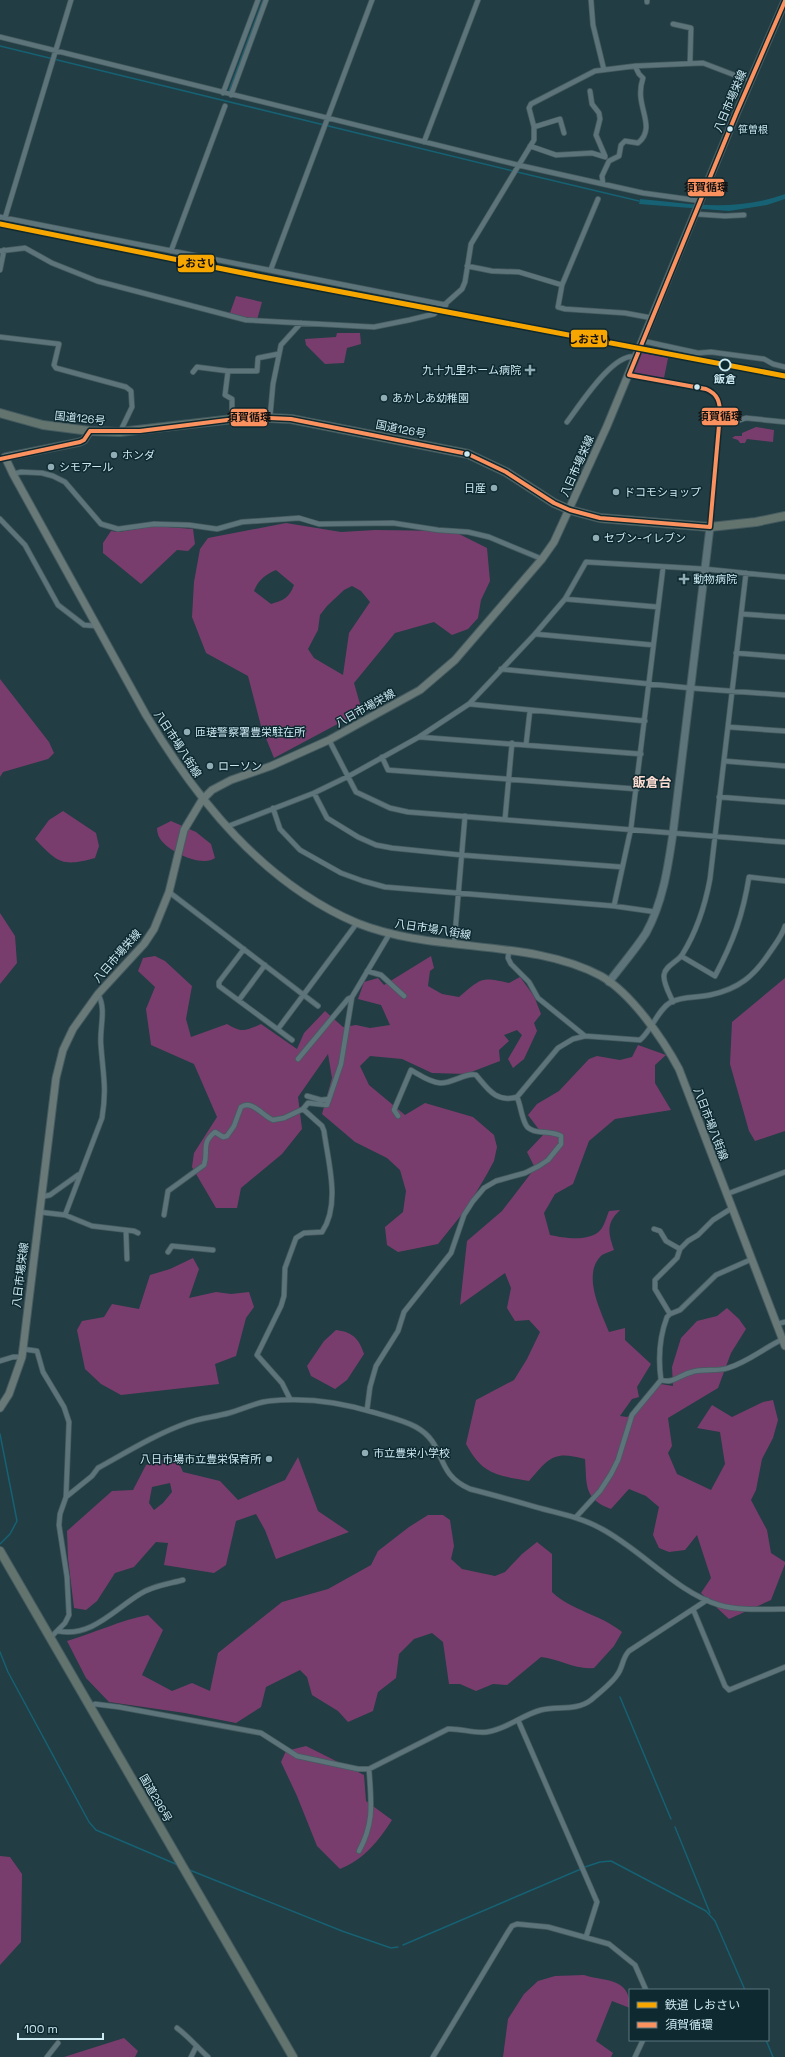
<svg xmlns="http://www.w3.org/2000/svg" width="785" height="2057" font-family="'Space Grotesk','Noto Sans JP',sans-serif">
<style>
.green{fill:#793d6d;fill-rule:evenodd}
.water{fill:#166173}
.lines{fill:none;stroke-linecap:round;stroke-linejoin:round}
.stream{stroke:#166173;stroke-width:1.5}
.street-casing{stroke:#455b60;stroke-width:6}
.secondary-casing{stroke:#455b60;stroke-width:9}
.primary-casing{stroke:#455b60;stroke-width:9}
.highway-casing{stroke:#455b60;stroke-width:10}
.street{stroke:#5d747a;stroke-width:4.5}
.secondary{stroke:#5d747a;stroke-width:7}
.primary{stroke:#687977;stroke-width:7}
.highway{stroke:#63746e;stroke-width:8}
.bus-1-casing{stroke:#0f2930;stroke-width:7}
.bus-1{stroke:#fa915f;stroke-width:4}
.rail-1-casing{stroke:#0f2930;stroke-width:8}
.rail-1{stroke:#f7a600;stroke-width:5}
.bus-dot{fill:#cce9f2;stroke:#0f2930;stroke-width:1.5}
.stop-dot{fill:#0f2930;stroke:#cce9f2;stroke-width:2}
.poi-dot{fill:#90adb5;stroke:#0f2930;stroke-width:1.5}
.labels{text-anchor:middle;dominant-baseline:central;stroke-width:3;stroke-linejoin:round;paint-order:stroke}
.bus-label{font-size:10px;fill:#cce9f2;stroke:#0f2930;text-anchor:start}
.street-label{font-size:11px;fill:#cce9f2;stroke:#0f2930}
.poi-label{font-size:11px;fill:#cce9f2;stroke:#0f2930;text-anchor:start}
.stop-label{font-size:11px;font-weight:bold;fill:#cce9f2;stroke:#0f2930}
.quarter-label{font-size:13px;font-weight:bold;fill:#fcdbd0;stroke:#0f2930}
.line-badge{stroke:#0f2930;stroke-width:1.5}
.pale-badge-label{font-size:11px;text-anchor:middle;font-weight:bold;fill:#111}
</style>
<rect width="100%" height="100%" fill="#223d43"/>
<path class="green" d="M236 296 262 302 257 320 230 313Z
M337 333H360L361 344 347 348 344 363 325 364 306 345 305 339 336 337Z
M642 353 668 358 664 378 636 374 634 372Z
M756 427 774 430 773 442 747 439 745 443H740L738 440 732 438 735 436H742V433Z
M286 523 341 532 375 530 453 531 487 548 490 581 481 600 478 618 468 629 452 635 434 622 395 633 354 683 362 711 274 758 261 726 248 676 206 653 192 617 194 582 200 549 208 538ZM276 570 294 585C289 598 284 600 271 604L254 591C259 579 265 575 276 570ZM352 586 361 591 370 602 349 633 343 675 314 658 308 649 318 630 320 615 327 606 344 590Z
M154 526 193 529 195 544 188 551 177 550 141 584 103 553V543L111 531 119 532Z
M0 679 49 742 54 753 48 759 3 772 0 777Z
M63 811 96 833 99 846 95 858C62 867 58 863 35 839L49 820Z
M171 821 196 832 211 844 215 858C202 868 166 851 159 837 158 835 157 831 157 828Z
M0 913 15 936 17 963 0 984Z
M155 956 165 961 192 986 186 1019 191 1037 227 1024C242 1033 245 1031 261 1024L297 1049 304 1033 325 1011 343 1027 356 1025 370 1028 390 1025 381 1005 358 999 364 982 378 978 384 985 431 956 434 968 430 971 428 986 442 994 459 997C481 979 480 976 509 983L520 977 534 996 541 1014 534 1023 537 1031 524 1059 513 1068 508 1059 522 1035 517 1030 504 1035 509 1041 499 1050 500 1061 466 1074 432 1073 402 1059 370 1056 360 1066 369 1085 405 1115 425 1103 473 1117 494 1135 497 1147 494 1161 487 1174 467 1208 438 1244 398 1252 387 1245 385 1227 403 1212 406 1191 400 1170 387 1158 355 1142 322 1114 332 1078 328 1054 298 1097 302 1129 282 1154 241 1188 237 1208H216L192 1167 194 1153 217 1117 194 1064 151 1045 146 1009 155 987 138 971 143 958Z
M785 978V1131L755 1141 749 1131 730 1064 732 1022Z
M638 1045 666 1055 655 1065V1083L671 1110 615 1119 589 1141 573 1184 555 1194 544 1213 550 1235C564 1238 592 1243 602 1228 605 1223 607 1216 609 1211L620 1210C606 1223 608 1233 614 1250 610 1252 605 1253 602 1255 581 1274 601 1311 609 1332L625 1328V1340L651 1364 637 1387 639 1397 632 1399 620 1416 627 1417 640 1408 661 1384 673 1386 672 1367 681 1338 697 1321 717 1316 727 1308 739 1319 746 1329 731 1353 718 1388 668 1418 672 1446 668 1453 677 1474 711 1490 725 1464 720 1432 697 1428 712 1405 732 1417 763 1402 773 1400 778 1420 773 1438 762 1459 756 1490 751 1500 767 1530 771 1553 785 1562V1564L771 1600 729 1619 701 1593 711 1578 697 1535 685 1550 669 1552 659 1548 653 1535 659 1507 646 1496 629 1489 611 1509C583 1499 587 1484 585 1459 553 1450 549 1458 529 1481 496 1475 483 1475 466 1444L476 1400 514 1380 527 1359 540 1332 529 1320 515 1321 507 1308 511 1288 505 1273 460 1305 467 1241 502 1211 535 1168 527 1152 543 1135 528 1115 537 1104 559 1091 589 1059 597 1056 620 1060 632 1057Z
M193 1258 199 1269 189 1298 216 1292 231 1294 249 1292 254 1307 246 1318 236 1356 215 1364 219 1384 121 1395 101 1384 85 1369 77 1330 82 1321 104 1317 112 1304 139 1309 150 1275 170 1269Z
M336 1330C352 1332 359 1338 364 1354L347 1380 335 1389 311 1376 307 1366 324 1341Z
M176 1456 183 1472 220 1481 238 1500 285 1480 298 1457 318 1511 349 1532 276 1559 265 1530 256 1514 236 1521 226 1565 214 1573 164 1565 168 1543 156 1542 134 1567 115 1573 97 1601 86 1610 74 1608 68 1558 67 1531 112 1491 133 1490 146 1465ZM170 1483 172 1492 163 1503 154 1510 149 1503 152 1487Z
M428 1515H443L450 1520 454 1546 451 1559 462 1569 495 1576 505 1572 522 1554 537 1542 552 1554V1592C572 1611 600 1614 622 1632L614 1646 594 1668C576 1670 559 1659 541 1657L507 1685 493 1684 476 1691 460 1684H449L443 1642 432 1633 414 1639 399 1654 396 1678 378 1692 373 1711 348 1722 338 1711 312 1695 307 1677 300 1670 266 1687 261 1707 236 1723 185 1713 109 1702 86 1678 67 1641C94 1633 121 1620 148 1615L163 1630 142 1675 172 1691 192 1683 210 1691 218 1653 282 1602 328 1589 371 1565 378 1551 409 1527Z
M306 1746 364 1775 366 1801 392 1820C378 1842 364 1859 340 1869L317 1846 297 1796 281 1762 286 1751Z
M0 1856 10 1857 22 1874 21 1942 0 1965Z
M584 1975C606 1982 630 1977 630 2008L612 2001 596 2041 613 2053 611 2057H503L508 2019 524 1994 538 1981 555 1976Z
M124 2038 138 2051 135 2057H64Z"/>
<path class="water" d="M785 194V199L767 205 729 211 639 204 640 199C692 204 735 212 785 194Z"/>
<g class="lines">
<path class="stream" d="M0 46 513 171
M229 91 263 0
M517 172 639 201
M0 1434 17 1521 10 1534 0 1544
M0 1652 8 1672 89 1822 96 1830 178 1865
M620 1697 671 1819
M675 1827 710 1913
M585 1867 600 1862 611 1861 706 1911 715 1921 745 1990
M187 1869 342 1931 391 1948 398 1947
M403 1945 581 1869
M766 2040 773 2057"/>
<defs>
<path id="street" d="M591 0 593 25 604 70
M647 2V0
M673 24 691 28 690 63
M0 37 518 165 643 193 701 201
M590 91 592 104 599 113 600 119 596 135 605 156
M223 93 258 0
M231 95 266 0
M534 127 560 119 564 133
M424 142 478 0
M530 146 556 155 592 153 605 157
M603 184 602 176 609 161 619 156 621 145 625 141 638 143C653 131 643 115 641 99 640 92 641 84 643 78L639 74 635 66
M598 199 562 285 558 307 565 309 625 313 652 318
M695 214 725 216 744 215
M0 217 446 305
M5 218 71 0
M0 251 25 248 52 263 97 281 246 320 374 327 409 320 434 314 462 289 465 282 471 244 534 140V127L529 108 531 104 595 71 635 66 703 63 750 81
M171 251 225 106
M467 266 492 271 519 272 562 285
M271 269 372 0
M0 270 4 250
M0 337 59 344 54 365 56 368 126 387 131 391 132 407 120 432
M643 341 698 353 711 352 764 359 773 364 785 367
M228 371 225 395 232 399V419
M193 372 197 367 228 371H257L258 358 278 354
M629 375 706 389C719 393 720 402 720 414L710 527
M720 414 734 422 746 418 785 422
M270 417 273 384 281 345 301 323
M567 422C580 405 614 351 636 357
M13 474 21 472 42 473 53 476 65 482 101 524 118 529 154 524 189 525 217 529 242 522 299 518 319 524 393 523 438 530 468 532 489 537 542 559
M0 519 25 545 58 605 84 625 97 626
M565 599 658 607
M742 614 785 617
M535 634 653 645
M736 653 785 657
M501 669 690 688 785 695
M469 704 645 721
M728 727 785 731
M419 737 641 754
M329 740 356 792 390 808 408 812 785 842
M526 745 530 710
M382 757 388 770 637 789
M724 761 785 766
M314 793 327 818 358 837 376 845 392 848 461 855 622 867
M719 797 785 802
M273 808 280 829 300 850 341 873 363 881 385 887 614 906 656 912
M505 819 512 743
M226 827 314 793 349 776 419 737 469 704 535 634 565 599 586 562 705 569 785 577
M169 892 318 1006
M614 906 631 828 663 568
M454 945 465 816
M244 949 219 982V986L292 1040
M509 951 508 958 511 964 529 982 538 998 585 1036
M681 956 715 976C733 942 743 915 749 877L785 881
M367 971 381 975 404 996
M239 1000 265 965
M673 1002C670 995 663 983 664 975 665 966 677 962 682 955 697 931 705 906 710 879L746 573
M278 1029 357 923
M298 1059 348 999 352 997
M307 1096 321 1100 329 1099
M398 1116 394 1110 411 1070C420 1075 429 1082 440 1083 451 1084 467 1072 476 1075 488 1089 496 1103 517 1097L558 1048 573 1039 585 1036 640 1040C652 1030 658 1009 671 1002 683 996 697 998 710 995 739 989 754 976 770 952 776 943 782 936 785 926
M727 1194 785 1172
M41 1197 50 1195 78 1175
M39 1212 65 1215 92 1226 134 1231 138 1233
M65 1215 102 1118C107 1089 103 1074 101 1046 99 1028 107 1010 98 994
M164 1215 168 1191 204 1165C209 1151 200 1144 215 1132L223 1137 227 1136 234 1126 241 1107C251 1099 263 1116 273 1120L284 1118 303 1109
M654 1229 660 1231 666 1241 680 1249
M126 1231 127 1259
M168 1252 172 1246 213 1250
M670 1314 655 1289V1280L677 1258 680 1249 688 1241 698 1235 713 1220 732 1208
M777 1324 785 1322
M23 1349 37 1351 43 1372 64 1407 69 1422 66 1497 60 1514 59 1525 67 1577 69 1615 65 1623 50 1638
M0 1361 13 1357H22
M661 1380C674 1384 679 1375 692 1372 703 1368 717 1372 728 1368 748 1362 764 1348 783 1339
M290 1399 282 1383 257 1355 281 1306 284 1296 285 1268 296 1238 304 1233 322 1232C341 1204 328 1162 324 1131L322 1126 303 1109 308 1103 327 1105 341 1064 352 997 390 933
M367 1410 370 1387 376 1366 398 1331 404 1312 451 1253 464 1215 473 1201 484 1188 496 1181 525 1173 539 1166 548 1160 561 1144V1136C551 1130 531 1135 526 1125 521 1116 521 1106 517 1097
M66 1497 92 1476 98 1468C127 1452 156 1434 187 1423 200 1418 215 1417 229 1413 241 1410 257 1402 269 1401 306 1397 341 1402 376 1413 389 1417 405 1421 416 1427 448 1445 433 1473 470 1489 494 1495 518 1502 543 1509 562 1514 582 1518 600 1528 641 1549 676 1592 719 1605 739 1611 764 1609 785 1609
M576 1517 600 1491 611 1474 618 1460 632 1415 661 1380C658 1358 659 1338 667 1317L670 1314 680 1310 716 1275 752 1259
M693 1609 725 1686 729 1690 785 1667
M58 1631C91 1638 115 1609 140 1594 152 1586 168 1584 183 1580
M90 1707 95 1704 119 1707 261 1733 297 1756 358 1769H369L448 1729C461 1728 474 1734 487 1732 507 1729 522 1715 541 1710 557 1706 577 1711 591 1700 598 1694 612 1683 617 1675 623 1668 622 1658 629 1651L707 1600
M518 1720 597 1902 586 1937
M359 1851C375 1822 371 1801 369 1769
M177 2028C189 2037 197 2047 208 2057
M47 2057 58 2043
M191 2057 196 2047
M433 2057 508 1932 512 1926 517 1924 548 1927 609 1944 635 1965 646 1990
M635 2057 643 2040"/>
<path id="secondary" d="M609 982C621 966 635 950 646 933 663 902 668 867 673 833L710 527"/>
<path id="primary" d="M90 431 84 440 80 442 5 457 13 474 146 715C197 800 263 883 357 923 434 954 530 938 601 976 631 993 663 1039 679 1069L785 1346
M0 1408 9 1394 22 1357 56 1078 63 1050 73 1029 98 994 144 944 154 929 169 892 184 830 202 800 212 790 231 780 271 766 329 740 420 690 455 660 542 559 554 542 607 426 736 114 785 1"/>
<path id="highway" d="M0 413 43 425 90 431 120 432 251 417 291 419 468 454 506 472 554 503 570 510 600 518 710 527 756 522 785 516
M0 1551 293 2057"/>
</defs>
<use href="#street" class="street-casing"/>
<use href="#secondary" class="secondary-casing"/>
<use href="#primary" class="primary-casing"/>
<use href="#highway" class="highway-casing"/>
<use href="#street" class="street"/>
<use href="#secondary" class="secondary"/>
<use href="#primary" class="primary"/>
<use href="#highway" class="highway"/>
<defs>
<path id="bus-1" d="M629 375 736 114 785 1
M629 375 706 389C718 394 720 402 720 414L710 527
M90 431H140L251 417 291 419 468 454 506 472 554 503 570 510 600 518 710 527
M0 459 80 442 84 440 90 431"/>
</defs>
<use href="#bus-1" class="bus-1-casing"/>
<use href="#bus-1" class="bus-1"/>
<defs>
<path id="rail-1" d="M0 224 268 278 785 376"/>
</defs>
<use href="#rail-1" class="rail-1-casing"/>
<use href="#rail-1" class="rail-1"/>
</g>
<g class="bus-dot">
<circle cx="730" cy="129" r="3.5"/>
<circle cx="697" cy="387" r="3.5"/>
<circle cx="467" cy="454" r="3.5"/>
</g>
<circle class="stop-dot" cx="725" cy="365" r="5.5"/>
<g class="poi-dot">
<path d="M528 364h4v4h4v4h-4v4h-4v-4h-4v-4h4z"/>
<circle cx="384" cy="398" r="4"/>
<circle cx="114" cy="455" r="4"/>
<circle cx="51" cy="467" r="4"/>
<circle cx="494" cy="488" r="4"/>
<circle cx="616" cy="492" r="4"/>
<circle cx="596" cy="538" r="4"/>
<path d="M682 573h4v4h4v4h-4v4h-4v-4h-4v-4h4z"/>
<circle cx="187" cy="732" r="4"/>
<circle cx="210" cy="766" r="4"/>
<circle cx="365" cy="1453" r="4"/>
<circle cx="269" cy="1459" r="4"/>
</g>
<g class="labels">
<g class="bus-label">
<text x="738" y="129">笹曽根</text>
</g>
<g class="street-label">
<text transform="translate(730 101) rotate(-67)">八日市場栄線</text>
<text transform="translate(80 418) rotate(6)">国道126号</text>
<text transform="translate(401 429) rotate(11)">国道126号</text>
<text transform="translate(577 466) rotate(-66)">八日市場栄線</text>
<text transform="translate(365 708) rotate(-29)">八日市場栄線</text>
<text transform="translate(178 744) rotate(57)">八日市場八街線</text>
<text transform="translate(433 929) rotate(9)">八日市場八街線</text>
<text transform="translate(117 956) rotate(-49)">八日市場栄線</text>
<text transform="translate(711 1124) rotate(69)">八日市場八街線</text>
<text transform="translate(20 1275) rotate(-83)">八日市場栄線</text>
<text transform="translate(156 1798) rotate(60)">国道296号</text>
</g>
<g class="poi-label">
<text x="521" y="370" text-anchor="end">九十九里ホーム病院</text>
<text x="392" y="398">あかしあ幼稚園</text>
<text x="122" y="455">ホンダ</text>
<text x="59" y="467">シモアール</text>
<text x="486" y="488" text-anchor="end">日産</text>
<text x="624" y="492">ドコモショップ</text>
<text x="604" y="538">セブン-イレブン</text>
<text x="693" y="579">動物病院</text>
<text x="195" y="732">匝瑳警察署豊栄駐在所</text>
<text x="218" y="766">ローソン</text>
<text x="373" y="1453">市立豊栄小学校</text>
<text x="261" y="1459" text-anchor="end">八日市場市立豊栄保育所</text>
</g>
<g class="stop-label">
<text x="725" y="379">飯倉</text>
</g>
<g class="quarter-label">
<text x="652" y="782">飯倉台</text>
</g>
</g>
<g class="line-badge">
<rect x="687" y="178" width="38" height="19" rx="4" fill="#fa915f"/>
<rect x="177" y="254" width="38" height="19" rx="4" fill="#f7a600"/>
<rect x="570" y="329" width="38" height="19" rx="4" fill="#f7a600"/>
<rect x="701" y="407" width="38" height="19" rx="4" fill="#fa915f"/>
<rect x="230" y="408" width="38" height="19" rx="4" fill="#fa915f"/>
</g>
<g class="pale-badge-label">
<text x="706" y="191">須賀循環</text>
<text x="196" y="267">しおさい</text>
<text x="589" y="343">しおさい</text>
<text x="720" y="420">須賀循環</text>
<text x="249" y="421">須賀循環</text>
</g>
<rect x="629" y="1989" width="140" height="52" fill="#0f2930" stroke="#5b767e"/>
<rect x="637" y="2002" width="20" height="6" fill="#f7a600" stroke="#5b767e"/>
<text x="665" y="2009" font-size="12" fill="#cce9f2">鉄道 しおさい</text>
<rect x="637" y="2022" width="20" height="6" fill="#fa915f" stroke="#5b767e"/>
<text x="665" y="2029" font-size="12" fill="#cce9f2">須賀循環</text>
<path d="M18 2033v6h85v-6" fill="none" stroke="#cce9f2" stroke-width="2"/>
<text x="24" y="2033" font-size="12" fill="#cce9f2" stroke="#0f2930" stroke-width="3" paint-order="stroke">100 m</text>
</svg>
